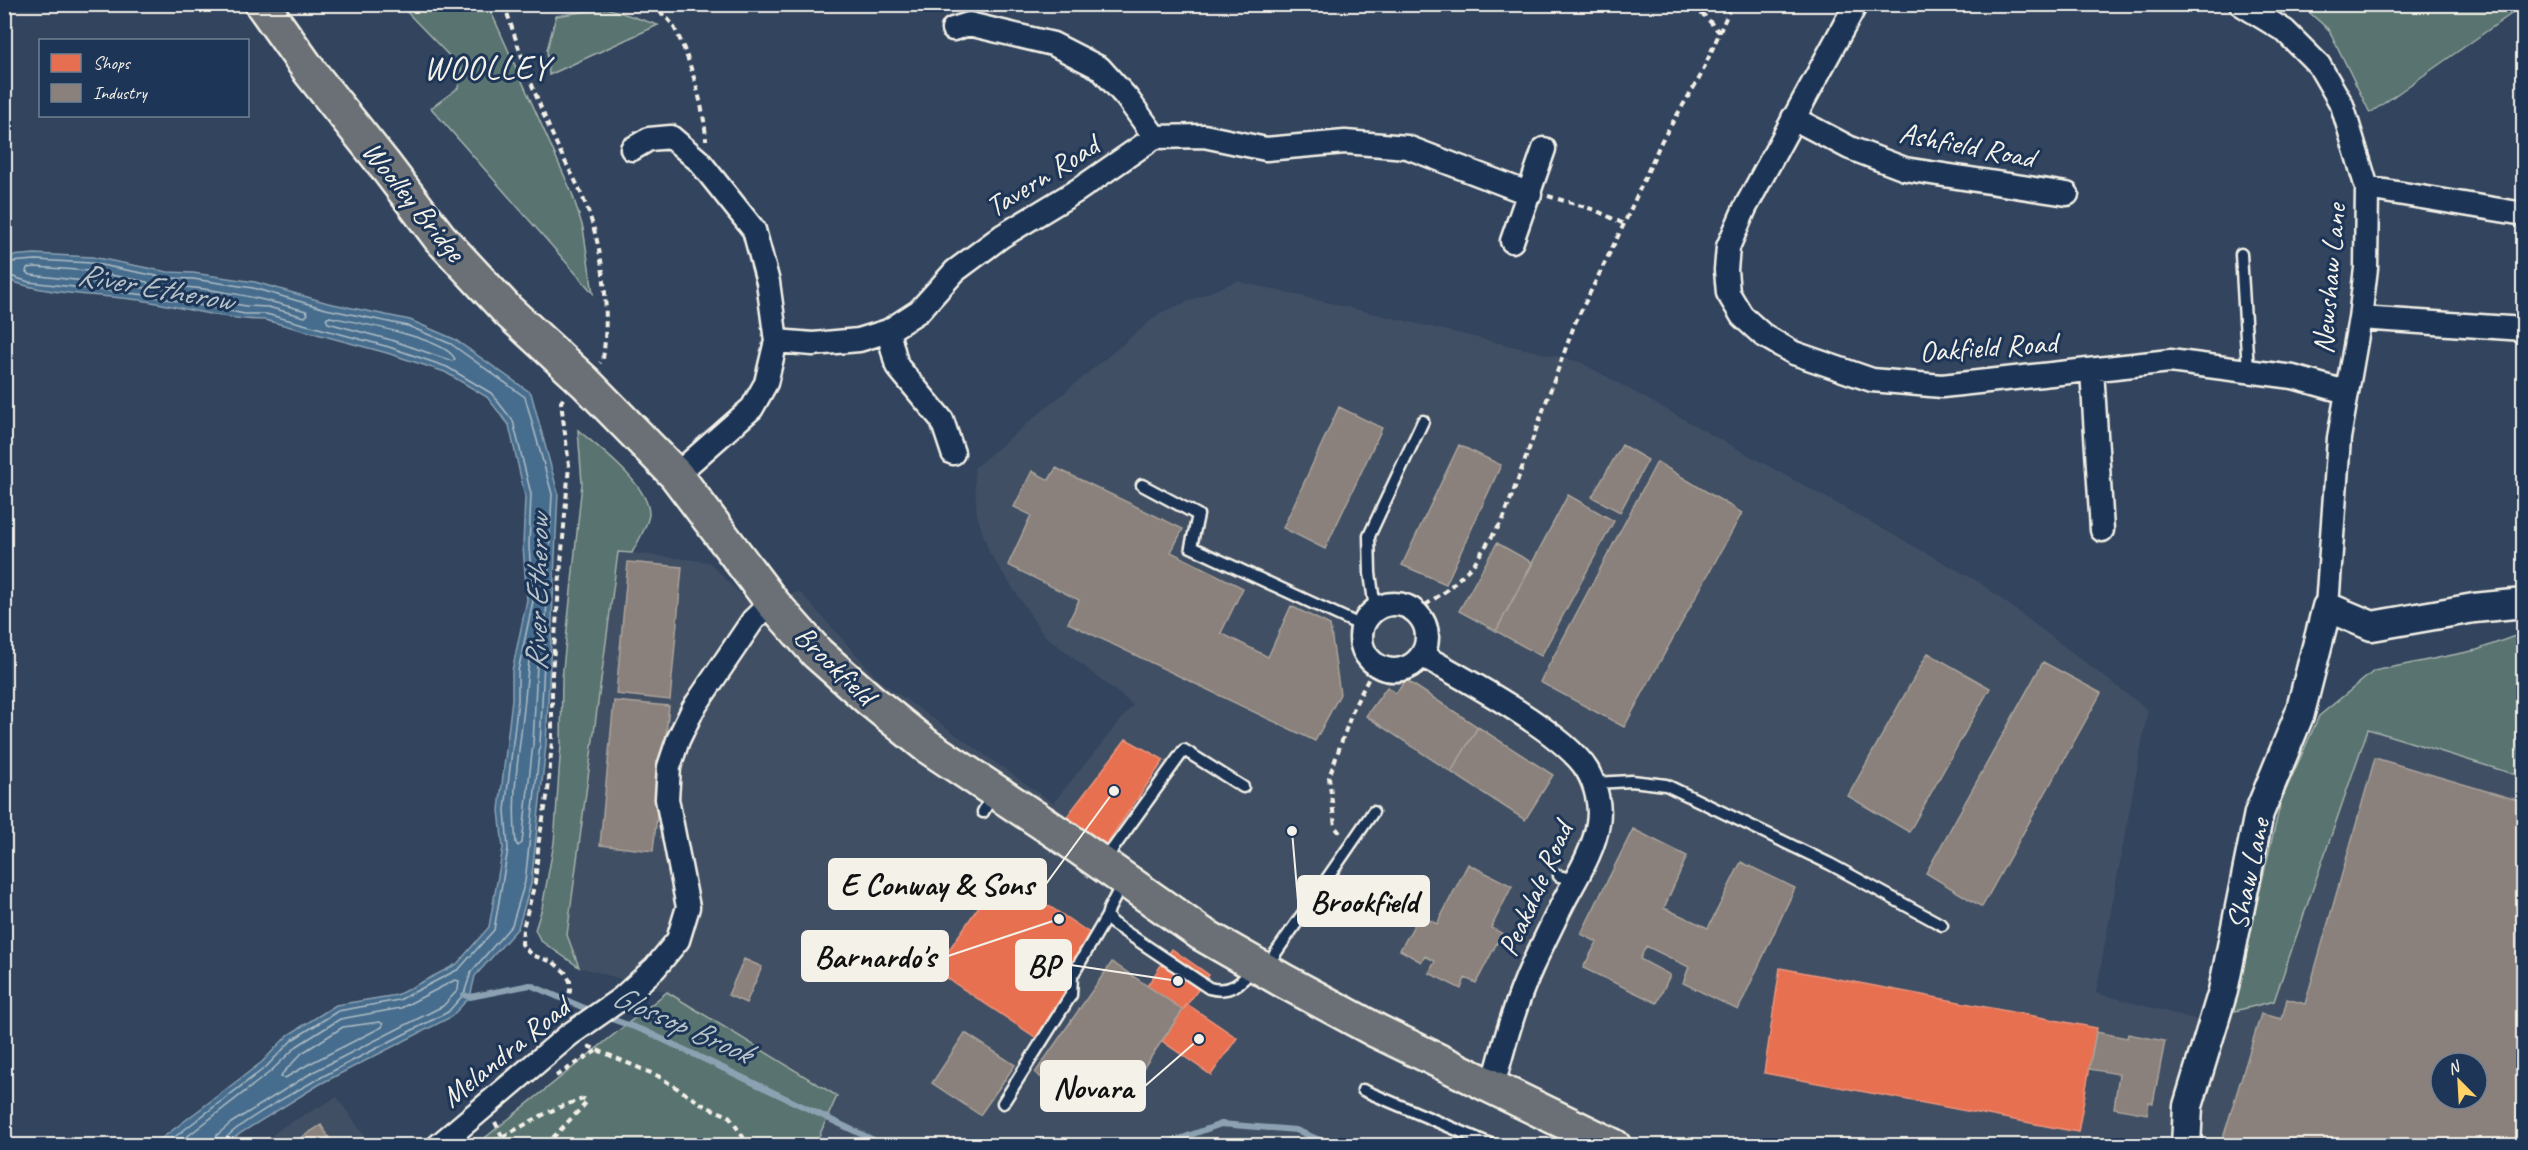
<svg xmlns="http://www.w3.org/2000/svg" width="2528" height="1150" font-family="Caveat,sans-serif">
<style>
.built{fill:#414f63;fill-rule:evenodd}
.green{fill:#587370;stroke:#a6b2ac;stroke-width:1.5}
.water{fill:#466d8e;stroke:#8ca2b2;stroke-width:1.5}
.shops{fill:#e76f51;stroke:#eb967e;stroke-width:1.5}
.industry{fill:#8a817c;stroke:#aaa39c;stroke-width:1.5;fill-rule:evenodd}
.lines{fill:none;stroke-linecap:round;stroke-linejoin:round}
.shore{stroke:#aebcc4;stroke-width:1.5}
.stream{stroke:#8ca2b2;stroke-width:6}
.service-casing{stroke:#f4f1e8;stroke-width:15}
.minor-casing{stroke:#f4f1e8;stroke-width:27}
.tertiary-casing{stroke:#f4f1e8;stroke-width:33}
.primary-casing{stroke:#f4f1e8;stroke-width:38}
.path{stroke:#f4f1e8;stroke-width:4;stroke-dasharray:6 4.5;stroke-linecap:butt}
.service{stroke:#1d3557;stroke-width:10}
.minor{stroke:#1d3557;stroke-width:22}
.tertiary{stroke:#1d3557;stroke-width:28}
.primary{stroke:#6a7074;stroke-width:33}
.labels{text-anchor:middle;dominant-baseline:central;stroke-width:6;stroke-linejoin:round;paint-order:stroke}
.street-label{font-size:30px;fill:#f4f1e8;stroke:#1d3557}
.water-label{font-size:32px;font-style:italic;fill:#b7c3c8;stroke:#1d3557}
.quarter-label{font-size:33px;letter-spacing:1.5px;fill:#f4f1e8;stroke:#1d3557}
.leader{fill:none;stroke:#f4f1e8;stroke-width:2}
.callout-dot{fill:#f4f1e8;stroke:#1d3557;stroke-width:2}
.callout{fill:#f4f1e8;stroke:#f4f1e8;stroke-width:2}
.callout-label{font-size:32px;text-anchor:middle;font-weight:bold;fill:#111}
</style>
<rect width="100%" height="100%" fill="#32445e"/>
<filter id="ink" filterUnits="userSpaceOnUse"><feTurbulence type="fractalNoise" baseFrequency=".0167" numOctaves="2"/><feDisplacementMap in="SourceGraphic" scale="12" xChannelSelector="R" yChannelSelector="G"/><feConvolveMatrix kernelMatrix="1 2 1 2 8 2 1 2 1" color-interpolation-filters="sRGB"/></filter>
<g filter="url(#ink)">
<path class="built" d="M1237 281 1580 362 1979 582 2148 710 2096 993 2198 1020 2274 1001 2368 729 2523 777V1145H815L837 1096 667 992 579 967 567 935 618 551 709 562 748 602 800 592 880 681 1053 803 1133 705 1043 634 989 552 977 515 974 468 1160 313ZM2441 1063H2477V1099H2441Z
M337 1097 371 1145 258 1146 284 1126Z"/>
<path class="green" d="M400 5H488L572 193 583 228 593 293 431 108 458 88 461 68Z
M2301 5 2523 4 2524 5 2370 113 2329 30Z
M607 8 658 25 549 75 547 50 556 16Z
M578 430C599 448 649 485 649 514 648 526 637 543 632 553L618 552 567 935 579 967 541 941 535 930 542 908 554 843 561 744 562 679 582 483Z
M2523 633V777L2368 729 2274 1001 2231 1012 2281 801 2319 716 2374 671 2477 650Z
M667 992 837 1096 815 1145H476Z"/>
<path class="water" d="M5 252 10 256 35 254 92 257 168 272 193 273 255 282 328 303 410 320 454 339 531 393 558 493 546 745 531 884 518 928 475 976 470 997 451 1017 320 1084 239 1134 225 1145H153L262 1062 288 1035 336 1005 397 995 457 964 489 927 503 848 499 810 512 699V671L527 600 523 546 525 496 509 425 487 397 445 372 387 353 265 320C225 320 186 308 146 301 99 294 49 296 5 279Z"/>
<path class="shops" d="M1126 739 1164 760 1103 849 1062 823Z
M1001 874 1094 936 1066 982 1071 993 1041 1041 935 970Z
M1172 949 1209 975 1183 1010 1147 986Z
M1780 968 2097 1028 2078 1132 1764 1073Z
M1187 1004 1237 1038 1211 1075 1162 1041Z"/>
<path class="industry" d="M1339 407 1382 428 1325 549 1283 528Z
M1459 445 1501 465 1446 584 1402 565Z
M1622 445 1648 460 1620 512 1592 497Z
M1657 462 1742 513 1624 727 1540 682Z
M1056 468 1183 529 1171 552 1243 588 1221 633 1268 657 1291 606 1330 625 1340 694 1315 741 1068 623 1079 600 1008 565 1031 515 1014 507 1032 471 1049 480Z
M1568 495 1614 521 1541 656 1496 631Z
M1497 543 1533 563 1496 631 1459 611Z
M628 562 682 567 670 700 616 694Z
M1928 653 1990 688 1909 832 1848 796Z
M2043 662 2101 693 1982 907 1926 873Z
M1406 680 1478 727 1451 772 1366 716 1387 687 1396 693Z
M614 701 669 706 653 851 600 845Z
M1478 727 1553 775 1525 820 1451 772Z
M2375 758 2524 802V1146H2240L2241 1143 2223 1138 2261 1014 2282 1019 2287 999 2305 1004ZM2441 1063H2477V1099H2441Z
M1633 829 1687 856 1664 908 1708 928 1741 862 1795 888 1738 1010 1683 983 1689 967 1646 946 1640 959 1670 975 1657 1003 1583 968 1597 942 1581 934Z
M1468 864 1512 886 1491 928 1502 933 1476 983 1465 978 1461 989 1429 973 1435 961 1425 956 1421 962 1400 950 1420 915 1437 924Z
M744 959 762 967 746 1003 728 995Z
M1112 962 1183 1010 1136 1079 1117 1066 1086 1112 1073 1102 1085 1086 1064 1071 1053 1086 1035 1073Z
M2096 1032 2127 1038 2128 1034 2165 1041 2153 1103 2149 1102 2147 1114 2114 1108 2119 1074 2089 1069Z
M965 1033 1015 1065 980 1115 932 1083Z
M321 1125 334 1146H288Z"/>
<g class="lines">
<path class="shore" d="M4 259 10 262 36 260 91 263 167 278 193 279 253 288 326 309 408 326 451 344 525 397 552 494 540 745 525 882 512 925 471 972 464 994 448 1012C416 1029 224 1121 221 1146
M36 267 90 271 147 282 149 285 146 288 31 275 26 272 27 268Z
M4 274 29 282 146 295 245 314H266L389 347 447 367 491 393 513 421 531 494 529 546 533 601 518 671V700L505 810 508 849 494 930 459 969 399 1000 338 1011 292 1040 266 1067 163 1146
M168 286C216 288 260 298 306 311L308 314 305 317 268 307 246 306 167 292 165 288Z
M330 317C354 322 446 338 455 359L452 361 391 340 328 323 326 319Z
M535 641 538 644 533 744 522 843 518 846 516 843C511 799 518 761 523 717 526 692 527 668 532 643Z
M380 1022 383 1024 382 1027 309 1064 285 1078 281 1077 282 1074 302 1053 343 1027Z
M175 1146 270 1072 297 1046 340 1019 401 1008 455 980 459 981 458 990 443 1006 313 1072 231 1123 217 1135 214 1146"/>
<path class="stream" d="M464 995 470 997 530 985 594 1012
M606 1017 645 1031 886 1146
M1160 1146 1221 1124 1296 1130 1334 1146"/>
<defs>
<path id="service" d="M2241 254 2248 371
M1142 485 1198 515 1191 547 1362 626
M1375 609 1370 573 1369 536 1423 421
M1594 783 1632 781 1666 785 1830 864 1942 925
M983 812 993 794
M1104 861 1184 750 1243 787
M1559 876 1575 880
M1122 884 1109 909 1107 916 1112 923 1209 988C1230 994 1242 983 1254 967
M1266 967 1373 812
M1363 1090 1495 1146
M1003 1103 1071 995 1072 976 1107 916
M822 1145 823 1146"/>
<path id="minor" d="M1856 4 1745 208 1728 247 1726 270 1728 293 1742 316 1763 335 1794 353 1872 380 1942 386 2170 361 2293 377 2346 392
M2241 4 2285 31 2319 65 2342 105 2367 188 2366 268 2360 318 2339 438 2327 607
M953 29 969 24 1053 44 1100 68 1127 98 1155 137
M1793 118 1850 148 1905 169 2067 194
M632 149 649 139 671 137 699 161 754 230 768 282 776 341 766 383 752 408 676 475
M2367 188 2524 214
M1512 241 1544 149
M2360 318 2524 329
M888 331 897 366 942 420 953 453
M776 341 813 344 859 340 888 331 919 311 955 271 1002 236 1078 190 1155 137 1204 136 1266 149 1345 142 1407 147 1530 194
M2092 370 2102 530
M1361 637a33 33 0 1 1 66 0a33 33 0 1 1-66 0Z
M1423 656C1463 678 1565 733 1587 770 1596 785 1601 806 1598 823 1594 850 1578 875 1565 899 1554 920 1544 942 1533 964 1515 1003 1504 1044 1493 1086
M438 1146 569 1035 622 998 655 968 678 940 688 907 667 799 669 767 678 740 693 709 753 620 772 602"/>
<path id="tertiary" d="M2186 1146 2188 1106 2223 991 2259 813 2300 713 2327 607 2372 626 2474 608 2524 603"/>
<path id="primary" d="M262 4 311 73 383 163 440 238 508 311 585 382 676 475 772 602 817 653 870 700 927 746 1064 837 1202 934 1284 981 1377 1031 1614 1146"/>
</defs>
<use href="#service" class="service-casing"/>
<use href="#minor" class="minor-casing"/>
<use href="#tertiary" class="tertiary-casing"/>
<use href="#primary" class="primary-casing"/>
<path class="path" d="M504 4C520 52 536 100 557 145 565 163 576 180 583 198 604 248 610 306 603 359L600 363
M652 4C658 11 667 17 672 24 688 50 705 109 706 140
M1682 4 1705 16 1719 32
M1548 196 1595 210 1624 224
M1417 611 1447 590 1473 565 1503 520 1575 323 1624 224 1662 140 1700 77 1732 4
M1340 833 1335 827 1329 777 1354 707 1376 664
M562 1013 570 991V981L565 972 553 962 531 955 522 944 523 928 535 883 539 840 548 792 552 740V674L569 465 561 402 565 396
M588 1046 658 1076 705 1106 729 1116 749 1146
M556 1076 596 1051
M495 1122 507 1146
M484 1146C518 1131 547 1108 584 1099L586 1103 545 1146"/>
<use href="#service" class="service"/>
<use href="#minor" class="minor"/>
<use href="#tertiary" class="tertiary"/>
<use href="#primary" class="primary"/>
</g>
</g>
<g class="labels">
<g class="street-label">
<text transform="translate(1967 145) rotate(11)">Ashfield Road</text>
<text transform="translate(1042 176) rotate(-32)">Tavern Road</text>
<text transform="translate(414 201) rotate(51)">Woolley Bridge</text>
<text transform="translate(2329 279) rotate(-85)">Newshaw Lane</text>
<text transform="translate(1988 347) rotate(-4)">Oakfield Road</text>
<text transform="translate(835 665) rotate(44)">Brookfield</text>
<text transform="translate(2248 874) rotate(-78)">Shaw Lane</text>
<text transform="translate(1535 889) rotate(-66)">Peakdale Road</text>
<text transform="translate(505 1052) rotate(-39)">Melandra Road</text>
</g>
<g class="water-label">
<text transform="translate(155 287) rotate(10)">River Etherow</text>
<text transform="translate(537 593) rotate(-89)">River Etherow</text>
<text transform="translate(682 1024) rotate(24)">Glossop Brook</text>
</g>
<g class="quarter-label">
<text x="487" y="68">WOOLLEY</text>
</g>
</g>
<path class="leader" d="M1114 791L1046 884M1292 831L1298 901M1059 919L948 956M1178 981L1071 965M1199 1039L1145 1086"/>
<g class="callout-dot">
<circle cx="1114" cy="791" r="6"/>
<circle cx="1292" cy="831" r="6"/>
<circle cx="1059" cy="919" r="6"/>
<circle cx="1178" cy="981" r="6"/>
<circle cx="1199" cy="1039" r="6"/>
</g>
<g class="callout">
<rect x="829" y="859" width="217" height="50" rx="6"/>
<rect x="1298" y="876" width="131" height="50" rx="6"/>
<rect x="802" y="931" width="146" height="50" rx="6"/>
<rect x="1016" y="940" width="55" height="50" rx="6"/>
<rect x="1041" y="1061" width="104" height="50" rx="6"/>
</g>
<g class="callout-label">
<text x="937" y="895">E Conway &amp; Sons</text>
<text x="1364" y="912">Brookfield</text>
<text x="875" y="967">Barnardo's</text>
<text x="1043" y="976">BP</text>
<text x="1093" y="1098">Novara</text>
</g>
<rect width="2528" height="1150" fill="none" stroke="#1d3557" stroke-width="24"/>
<rect x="12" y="12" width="2504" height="1126" fill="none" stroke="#f4f1e8" stroke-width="2" filter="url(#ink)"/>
<rect x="39" y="39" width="210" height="78" fill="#1d3557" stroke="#738091" stroke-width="1.5"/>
<rect x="51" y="54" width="30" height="18" fill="#e76f51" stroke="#738091" stroke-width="1.5"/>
<text x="93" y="69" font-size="18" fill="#f4f1e8">Shops</text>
<rect x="51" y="84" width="30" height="18" fill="#8a817c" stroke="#738091" stroke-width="1.5"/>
<text x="93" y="99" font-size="18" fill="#f4f1e8">Industry</text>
<g transform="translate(2459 1081) rotate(336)"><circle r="28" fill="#1d3557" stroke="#738091" stroke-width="1.5"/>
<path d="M0-4.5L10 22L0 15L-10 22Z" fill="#ffd166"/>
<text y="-9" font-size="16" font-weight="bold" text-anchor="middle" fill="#f4f1e8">N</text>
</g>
</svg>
